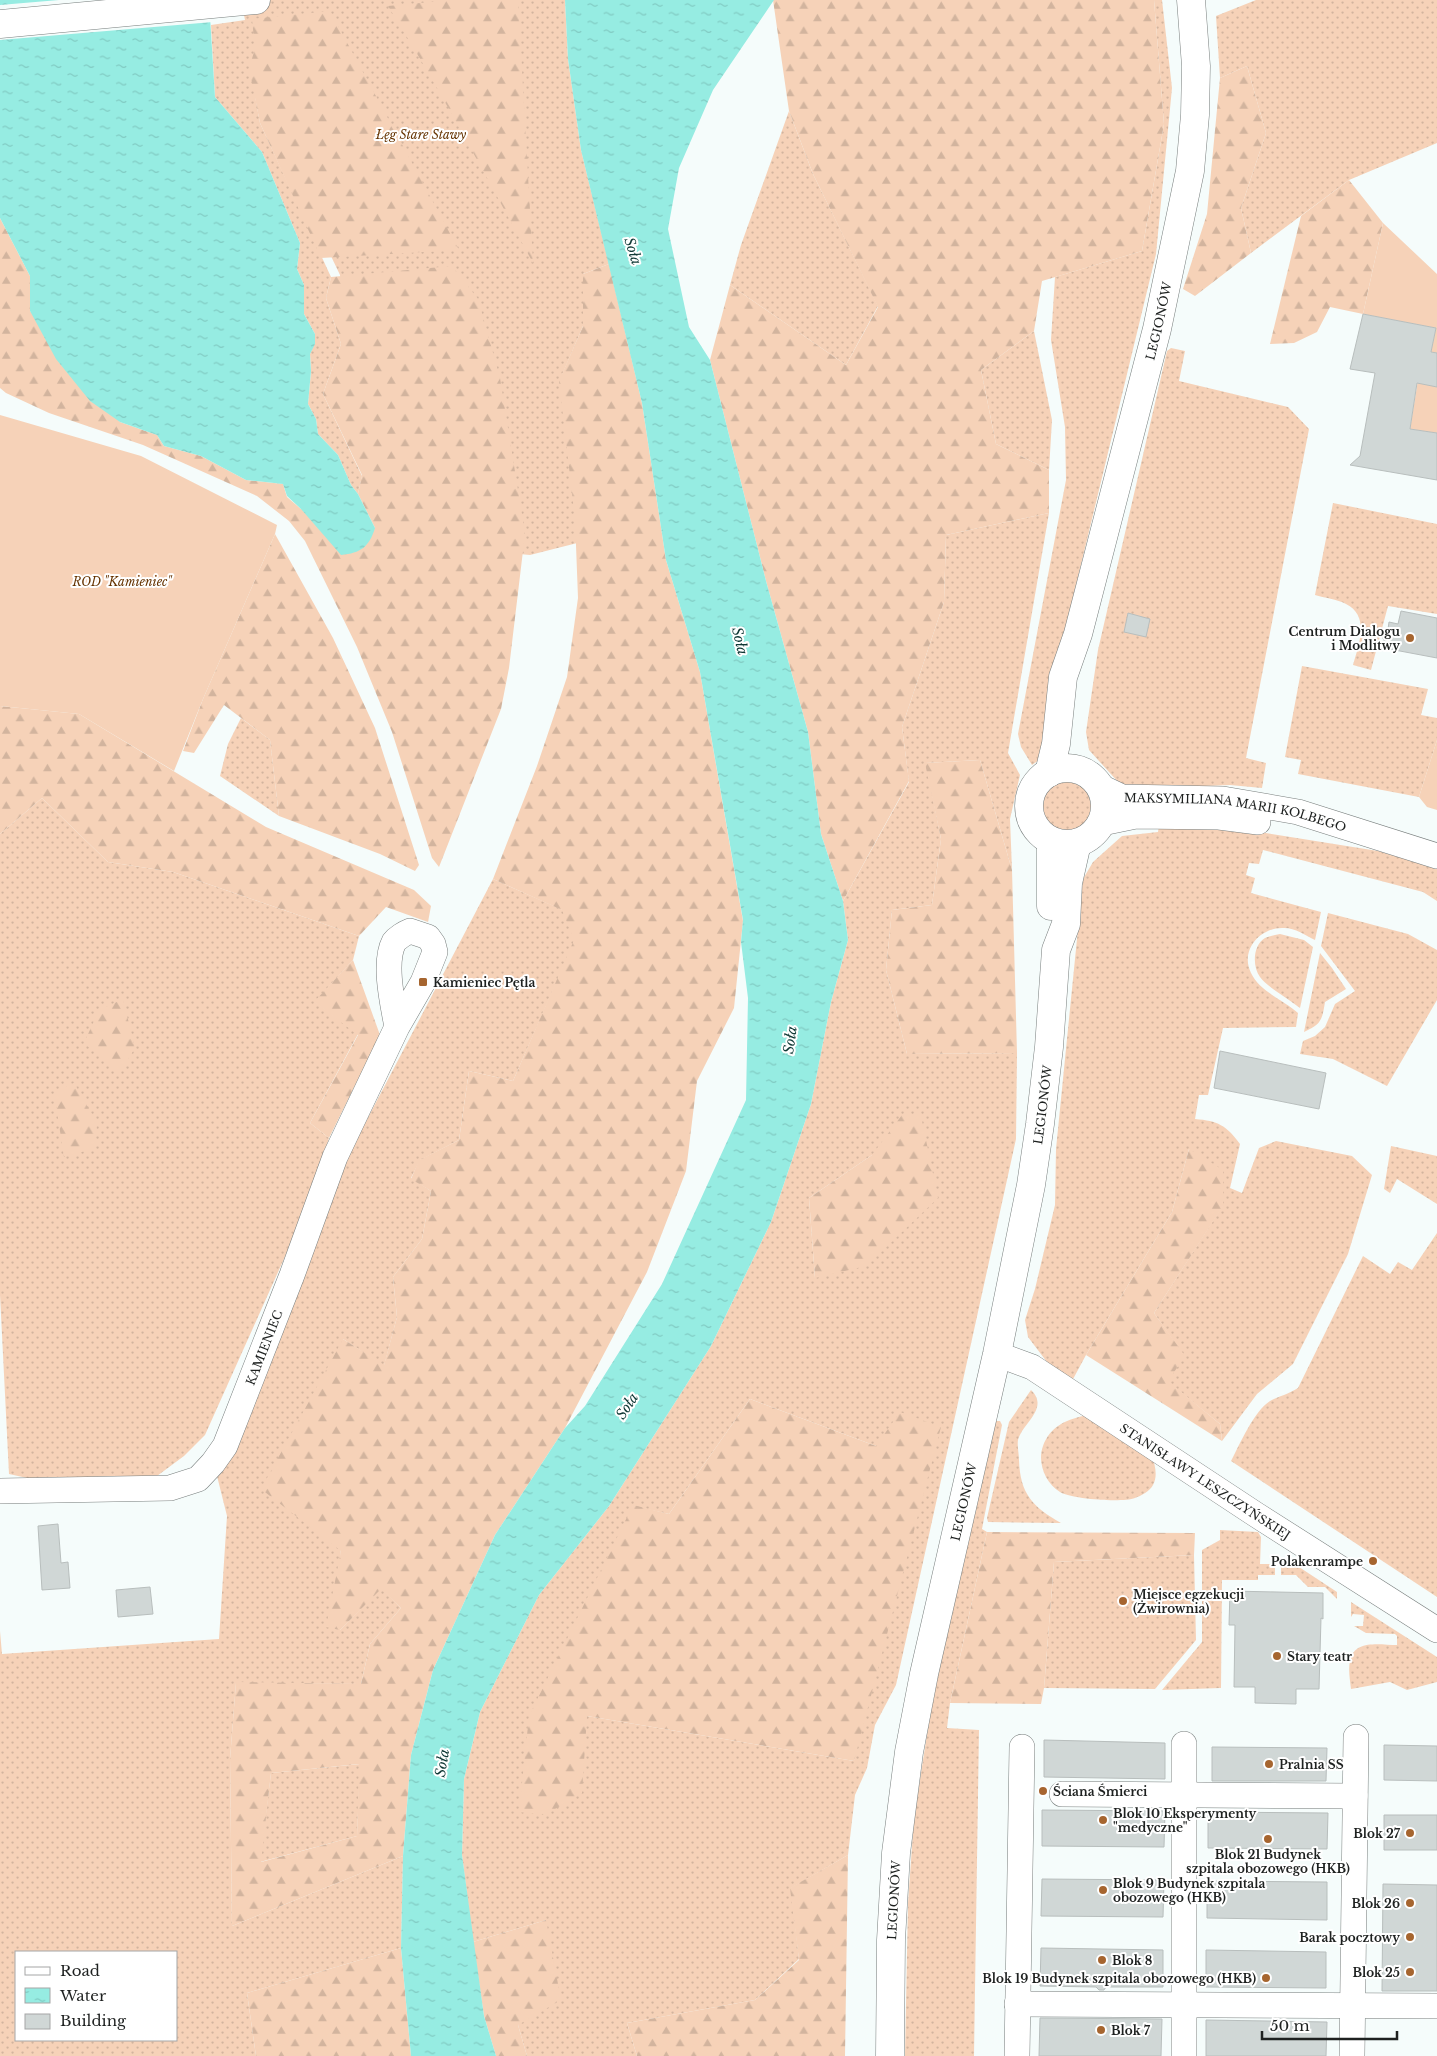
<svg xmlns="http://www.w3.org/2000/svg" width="1437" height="2056" font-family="'Libre Baskerville',serif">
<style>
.grass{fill:url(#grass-dots);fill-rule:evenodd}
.forest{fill:url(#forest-firs);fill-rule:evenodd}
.garden{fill:#f6d2b8}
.water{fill:url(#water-ripples)}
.pier{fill:#f5fcfb}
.building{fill:#d0d7d6;stroke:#b8bebd}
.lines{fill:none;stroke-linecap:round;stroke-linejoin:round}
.minor-casing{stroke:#787e7d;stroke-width:26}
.major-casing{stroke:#787e7d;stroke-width:29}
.minor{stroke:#fff;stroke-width:25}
.major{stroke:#fff;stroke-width:28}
.poi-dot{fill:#a6652f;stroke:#fff;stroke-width:2}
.labels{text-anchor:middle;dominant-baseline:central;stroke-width:4;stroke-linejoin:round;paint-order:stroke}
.park-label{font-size:12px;font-style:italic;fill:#653300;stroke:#fff}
.street-label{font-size:12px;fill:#1e2120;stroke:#fff}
.poi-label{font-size:12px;font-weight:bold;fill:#1e2120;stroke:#fff;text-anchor:start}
.water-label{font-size:14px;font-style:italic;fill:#0f3835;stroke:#fff}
</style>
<defs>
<pattern id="grass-dots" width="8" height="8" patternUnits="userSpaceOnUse" patternTransform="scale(1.25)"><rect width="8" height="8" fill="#f6d2b8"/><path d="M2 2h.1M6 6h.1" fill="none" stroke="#d2b49e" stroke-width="1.8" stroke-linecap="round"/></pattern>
<pattern id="forest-firs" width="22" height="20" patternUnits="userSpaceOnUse" patternTransform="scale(1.25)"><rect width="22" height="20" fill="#f6d2b8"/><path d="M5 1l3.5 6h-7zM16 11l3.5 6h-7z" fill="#d2b49e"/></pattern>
<pattern id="water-ripples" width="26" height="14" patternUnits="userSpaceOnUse" patternTransform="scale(1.25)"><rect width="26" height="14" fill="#96ece2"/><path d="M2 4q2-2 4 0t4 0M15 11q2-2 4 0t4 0" fill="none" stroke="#81cac2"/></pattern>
</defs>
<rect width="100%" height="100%" fill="#f5fcfb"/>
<path class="grass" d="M241 0H565L568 59 581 150 609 264 583 274V326L562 375 597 538 530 555 390 542 349 402 340 275 255 96 260 123 331 277 326 298 341 344 323 394 362 476 358 494 351 485 338 455 318 434 316 419 308 404 311 371 310 354 314 344 315 334 304 314V285L297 269 300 243 262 152 215 97 211 25 245 20Z
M1154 0H1162L1172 88 1156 254 1049 697 1045 749 1039 760 1032 765 1021 747 1018 734 1066 480 1065 427 1051 340 1055 277 1142 251 1164 124Z
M1256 0H1437V143L1349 180 1251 253 1241 208 1266 133 1247 66 1220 78 1216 16Z
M789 111 813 174 878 306 846 365 730 285 741 245Z
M1034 331 1052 420 1049 470 996 444 981 370Z
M1171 348 1185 351 1179 381 1288 407 1309 429 1246 758 1266 763 1262 788 1230 785 1131 789 1119 783 1089 750 1086 732 1098 650 1167 351Z
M1333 503 1437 524V614L1388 606 1371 670 1353 665C1359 644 1370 616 1346 604 1337 599 1324 598 1315 595Z
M1049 513 1008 753 1020 775 1010 819 1012 870 980 760 926 763 941 839 932 905 892 910 886 970 907 1054 1017 1053 1016 1139 896 1685 875 1725 867 1768 855 1795 848 1855 791 1888 799 1959 755 2000 627 2023 637 2056H527L518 2025 546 1920 473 1942 462 1855 464 1779 480 1712 539 1595 609 1506 711 1346 771 1222 811 1104 831 1002 848 940 843 901 909 782 902 727 944 602 946 535ZM872 1155 815 1278 809 1198ZM750 1399 876 1446 854 1761 587 1716 633 1506 669 1514Z
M1302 666 1428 689 1421 715 1437 718V740L1419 797 1298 774 1301 760 1285 757Z
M241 718 270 740 279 816 220 776 228 744Z
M1040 806a26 26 0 1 1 52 0a26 26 0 1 1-52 0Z
M42 798 108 862 173 872 359 936 353 960 315 1002 358 1034 310 1123 329 1138 309 1203 205 1435 184 1456 157 1476 36 1480 9 1474 0 1295V834Z
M1159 825 1222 826 1378 851 1437 868V901L1423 892 1263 850 1259 864 1249 863 1246 875 1255 878 1251 893 1321 912 1315 940C1305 935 1294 927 1282 928 1259 928 1240 951 1251 973 1260 992 1284 1000 1298 1013L1296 1027 1223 1028 1208 1095H1199L1195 1119C1218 1121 1226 1125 1240 1144L1230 1188 1242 1193 1259 1148 1276 1141 1352 1156 1372 1175 1348 1254 1293 1364 1257 1394 1222 1441 1220 1424 1167 1381 1184 1356 1154 1313 1223 1205 1189 1149 1172 1212 1086 1355 1072 1381 1053 1370 1028 1337 1025 1320 1035 1289 1055 1205 1056 1149 1083 879 1093 862 1122 836 1158 832Z
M493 879 563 910 575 940 513 1081 469 1071 459 1140 420 1160 411 1178 431 1191 422 1239 393 1277 397 1317 384 1366 343 1339 340 1630 381 1588 401 1608 370 1644 361 1684 236 1683 230 1759 232 1926 403 1856 401 1948 247 1993 256 2056H0V1631L2 1654 219 1639 227 1516 216 1472 351 1150ZM16 1952H176V2040H16Z
M1328 913 1408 934 1437 950V1000L1387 1086 1333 1059 1300 1054 1303 1041 1315 1036 1325 1027 1335 1004 1355 991 1321 946Z
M1280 934 1304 940 1313 947 1300 1008C1289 999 1267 987 1260 977 1252 966 1253 945 1265 938 1269 936 1275 935 1280 934Z
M1320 953 1332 968 1346 989 1325 1002C1322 1021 1321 1024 1304 1032Z
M1391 1146 1437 1156V1204L1397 1179 1390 1193 1384 1189Z
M1437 1233V1597L1231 1461C1240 1444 1254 1411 1270 1401 1279 1396 1289 1394 1298 1388L1363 1256 1390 1274 1398 1262 1412 1270Z
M1031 1390C1050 1408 1022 1424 1018 1440 1017 1446 1019 1454 1019 1460 1020 1494 1033 1507 1061 1523L988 1522 987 1518 1009 1422Z
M1083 1416 1098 1420 1152 1456C1155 1465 1158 1476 1153 1485 1150 1491 1141 1496 1135 1498 1122 1503 1071 1499 1060 1492 1045 1483 1037 1462 1043 1446 1050 1427 1065 1420 1083 1416Z
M995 1421H1000L1002 1425 982 1529 987 1532 950 1703 947 1728 979 1730 974 2056H905L908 1903 914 1818 942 1638Z
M1220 1530 1258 1532 1261 1537 1260 1564H1275V1575H1258V1580H1222L1221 1688 1162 1690 1202 1642V1550L1220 1540Z
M1194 1555 1196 1640 1155 1689 1044 1688 1054 1562Z
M1281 1565H1296L1337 1592V1599L1325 1587H1308L1296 1575H1281Z
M1351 1602 1437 1657V1682L1407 1690 1390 1682 1351 1689C1350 1680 1348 1669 1350 1661 1354 1639 1380 1645 1397 1645V1636L1395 1634 1366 1633 1354 1626H1363L1364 1615 1353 1614 1351 1617Z
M360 1764 357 1836 260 1862 271 1773Z"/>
<path class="forest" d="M452 0H518L533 263C486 176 440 89 388 6Z
M773 0H1154L1164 124 1142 251 1042 281 1034 331 981 370 996 444 1049 470V513L946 535 944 602 902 727 909 781 843 901 821 834 808 732 766 581 710 360 730 285 846 365 878 307 813 174 789 111Z
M330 11 459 250 321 258 260 123 249 68 255 49 252 19Z
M1247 66 1266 133 1241 208 1251 253 1195 296 1183 289 1207 214 1220 78Z
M1349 180 1383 223 1363 314 1330 307 1317 332 1294 343 1270 344 1301 216Z
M0 218 30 276V311L120 422 157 435 164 446 201 456 246 480 283 484 287 497 301 509 375 528 358 494 362 475 323 394 341 344 326 298 331 277 452 266 478 299 500 378 525 534 509 668 501 709 439 867 432 858 392 732 357 647 305 541 289 521 257 496 143 445 49 413 6 393 0 388Z
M609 264 642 403 666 560 700 672 743 921 734 1008 697 1081 686 1171 647 1272 565 1428 495 1535 433 1670 411 1755 403 1856 232 1926 230 1759 236 1682 361 1684 370 1644 401 1608 381 1589 340 1630 326 1627 341 1551 261 1489 343 1339 384 1365 397 1317 393 1277 422 1239 431 1191 411 1179 419 1160 459 1140 469 1071 513 1081 574 940 562 910 493 879 537 766 567 677 578 598 575 519 559 381 583 326V274ZM359 1764 357 1836 261 1862 271 1773Z
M275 534 333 638 375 728 419 865 415 871 380 854 279 816 270 740 224 705 194 753 183 751 203 699Z
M0 706 79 714 266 827 414 890 431 906 428 922 386 907 359 936 173 872 108 862 42 798 0 834Z
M980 760 1012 870 1017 1053 907 1054 886 970 892 910 932 905 941 839 925 763Z
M353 960 380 1035 329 1138 310 1123 358 1035 314 1002Z
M123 999 135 1048 120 1072 84 1043 99 1010Z
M74 1083 97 1123 95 1148 64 1157 54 1092Z
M902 1115 921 1116 938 1198 866 1266 815 1278 809 1198 872 1155Z
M1189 1149 1223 1170V1206L1154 1313 1185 1356 1168 1381 1220 1424 1222 1441 1086 1355 1172 1212Z
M750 1399 876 1446 900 1412 941 1427 854 1761 587 1716 582 1793 545 1815 519 1812 529 1716 633 1505 669 1514Z
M987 1532 1195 1533 1194 1555 1054 1562 1044 1688 1041 1704 950 1703Z
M848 1855 845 2056H637L627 2023 755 2000 799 1960 790 1888Z
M546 1920 561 2000 518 2025 527 2056H496L484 2016 473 1942Z
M401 1948 411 2056H256L247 1993Z"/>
<path class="garden" d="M1383 223 1437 274V353L1431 352 1436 328 1363 314Z
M1418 380 1437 387V433L1410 429Z
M0 415 141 456 277 525 275 534 203 699 174 771 79 714 0 706Z
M1437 740V810L1427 807 1419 797Z"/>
<path class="water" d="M0 0H98L104 12 209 0 215 97 262 152 300 243 297 269 304 285V314L315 334V344L310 354 311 371 308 404 316 419 318 434 338 455 351 485 358 494 375 528C369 547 361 553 341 555L301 509 287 496 283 484 246 480 201 456 164 446 157 435 120 422 90 401 56 359 30 311V276L0 218Z
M565 0H774L713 90 679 168 668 229 689 327 710 360 766 581 808 732 821 834 843 901 848 940 831 1002 811 1104 771 1222 711 1346 609 1506 539 1595 480 1712 464 1779 462 1855 484 2016 496 2056H411L401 1948 403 1856 411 1755 433 1670 495 1535 565 1428 585 1406 662 1284 746 1100 748 998 741 942 743 920 700 672 666 560 642 403 581 150 568 59Z"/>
<path class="pier" d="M59 0H101L105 7 108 0H212L213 22 0 40V5Z"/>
<path class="building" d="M1363 314 1436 328 1431 352 1437 353V387L1417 383 1410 429 1437 433V480L1350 465 1360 456 1375 373 1350 369Z
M1401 611 1437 618V658L1384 648 1385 642 1380 633 1388 629 1389 622 1398 624Z
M1128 613 1150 619 1146 637 1124 632Z
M1220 1051 1326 1073 1319 1109 1214 1088Z
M58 1524 61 1563 68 1562 70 1588 42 1590 38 1526Z
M150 1587 153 1614 118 1617 116 1590Z
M1230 1591 1323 1593V1619L1321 1618 1319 1689H1296V1704L1255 1703V1687H1234L1235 1625H1229Z
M1044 1740 1165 1743V1779L1044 1777Z
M1384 1745 1437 1746V1781L1384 1780Z
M1212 1747 1327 1748 1326 1781H1212Z
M1042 1810 1165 1811 1164 1847 1042 1846Z
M1208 1812 1328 1813 1327 1849 1208 1848Z
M1384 1815H1437V1850H1384Z
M1042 1879 1164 1880 1163 1917 1041 1916Z
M1207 1881 1327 1882V1920L1207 1918Z
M1383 1884 1437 1885V1991H1382Z
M1041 1948 1163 1950V1987H1106L1104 1990H1099L1096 1987 1040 1986Z
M1206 1950 1326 1952V1988L1206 1987Z
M1040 2018 1162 2019 1161 2056H1039Z
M1206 2020 1327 2022 1326 2056H1206Z"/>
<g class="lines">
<defs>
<g id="minor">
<path id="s1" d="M1101 787 1122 797 1223 799 1298 812 1437 856"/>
<path d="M1102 823 1136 816 1219 817 1258 822"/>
<path id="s2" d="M997 1354 1032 1367 1255 1514 1437 1630"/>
<path id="s3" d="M0 1491 170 1488 198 1479 213 1463 225 1446 292 1275 335 1157 397 1027 423 982 435 952 433 944 428 937 410 931C405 933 397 938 394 942 383 963 393 1005 397 1027"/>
<path d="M1062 1794 1355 1796"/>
<path d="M1017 2004 1437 2006"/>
<path d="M1017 2056 1022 1747"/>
<path d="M1184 2056V1744"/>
<path d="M1352 2056 1356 1737"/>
</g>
<g id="major">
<path d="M0 24 256 0"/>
<circle cx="1067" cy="806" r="38"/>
<path id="s4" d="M1049 773 1056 744 1063 677 1078 634 1157 329 1190 171 1195 115 1196 66 1191 0"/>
<path d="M1051 841V906"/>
<path id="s5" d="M890 2056 891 1940 896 1853 909 1752 924 1674 997 1354 1031 1185 1040 1124 1049 1047 1056 950 1066 924 1068 883 1077 843"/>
</g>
</defs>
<use href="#minor" class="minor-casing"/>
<use href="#major" class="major-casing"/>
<use href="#minor" class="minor"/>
<use href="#major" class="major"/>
</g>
<g class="poi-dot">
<circle cx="1410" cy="638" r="5"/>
<rect x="418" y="977" width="10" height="10" rx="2.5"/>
<circle cx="1373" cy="1561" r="5"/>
<circle cx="1123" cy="1601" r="5"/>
<circle cx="1277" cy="1656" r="5"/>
<circle cx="1269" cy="1764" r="5"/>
<circle cx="1043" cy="1791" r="5"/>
<circle cx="1103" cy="1820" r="5"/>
<circle cx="1410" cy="1833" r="5"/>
<circle cx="1268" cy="1839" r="5"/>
<circle cx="1103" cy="1890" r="5"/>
<circle cx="1410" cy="1903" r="5"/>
<circle cx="1410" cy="1937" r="5"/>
<circle cx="1102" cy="1960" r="5"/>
<circle cx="1410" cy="1972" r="5"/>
<circle cx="1266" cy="1978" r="5"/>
<circle cx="1101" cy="2030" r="5"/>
</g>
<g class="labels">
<g class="park-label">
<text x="421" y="134">Łęg Stare Stawy</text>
<text x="122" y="581">ROD "Kamieniec"</text>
</g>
<g class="street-label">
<text stroke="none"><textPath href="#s4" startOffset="466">LEGIONÓW</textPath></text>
<text stroke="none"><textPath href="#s1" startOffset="138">MAKSYMILIANA MARII KOLBEGO</textPath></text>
<text stroke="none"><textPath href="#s5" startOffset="966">LEGIONÓW</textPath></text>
<text stroke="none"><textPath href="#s3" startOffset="348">KAMIENIEC</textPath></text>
<text stroke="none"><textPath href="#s2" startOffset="245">STANISŁAWY LESZCZYŃSKIEJ</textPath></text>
<text stroke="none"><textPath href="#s5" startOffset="561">LEGIONÓW</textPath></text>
<text stroke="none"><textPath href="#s5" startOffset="156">LEGIONÓW</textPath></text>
</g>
<g class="poi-label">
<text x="1400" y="631" text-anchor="end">Centrum Dialogu<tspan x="1400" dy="14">i Modlitwy</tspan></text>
<text x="433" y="982">Kamieniec Pętla</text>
<text x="1363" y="1561" text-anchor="end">Polakenrampe</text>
<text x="1133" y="1594">Miejsce egzekucji<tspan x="1133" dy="14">(Żwirownia)</tspan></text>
<text x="1287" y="1656">Stary teatr</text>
<text x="1279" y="1764">Pralnia SS</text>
<text x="1053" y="1791">Ściana Śmierci</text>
<text x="1113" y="1813">Blok 10 Eksperymenty<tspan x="1113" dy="14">"medyczne"</tspan></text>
<text x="1400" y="1833" text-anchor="end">Blok 27</text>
<text x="1268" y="1854" text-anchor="middle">Blok 21 Budynek<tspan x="1268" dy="14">szpitala obozowego (HKB)</tspan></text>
<text x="1113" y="1883">Blok 9 Budynek szpitala<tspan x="1113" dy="14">obozowego (HKB)</tspan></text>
<text x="1400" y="1903" text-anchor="end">Blok 26</text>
<text x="1400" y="1937" text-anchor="end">Barak pocztowy</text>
<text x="1112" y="1960">Blok 8</text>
<text x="1400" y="1972" text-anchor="end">Blok 25</text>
<text x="1256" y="1978" text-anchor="end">Blok 19 Budynek szpitala obozowego (HKB)</text>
<text x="1111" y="2030">Blok 7</text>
</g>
<g class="water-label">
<text transform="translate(633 251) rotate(72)">Soła</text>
<text transform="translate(740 641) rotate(76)">Soła</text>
<text transform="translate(790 1040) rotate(-82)">Soła</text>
<text transform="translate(627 1406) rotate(-57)">Soła</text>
<text transform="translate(442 1763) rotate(-81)">Soła</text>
</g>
</g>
<rect x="15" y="1951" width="162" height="90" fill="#ffffff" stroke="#a5a6a6"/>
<rect x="25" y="1967" width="25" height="8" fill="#ffffff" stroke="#a5a6a6"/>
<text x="60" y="1976" font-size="15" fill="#1e2120">Road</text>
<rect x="25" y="1988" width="25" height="15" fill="url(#water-ripples)" stroke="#a5a6a6"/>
<text x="60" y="2001" font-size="15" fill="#1e2120">Water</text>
<rect x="25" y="2014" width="25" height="15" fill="#d0d7d6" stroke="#a5a6a6"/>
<text x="60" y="2026" font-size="15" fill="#1e2120">Building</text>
<path d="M1262 2031v8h135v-8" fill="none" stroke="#1e2120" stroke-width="2.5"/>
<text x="1270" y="2031" font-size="15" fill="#1e2120" stroke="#ffffff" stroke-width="4" paint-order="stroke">50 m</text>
</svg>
